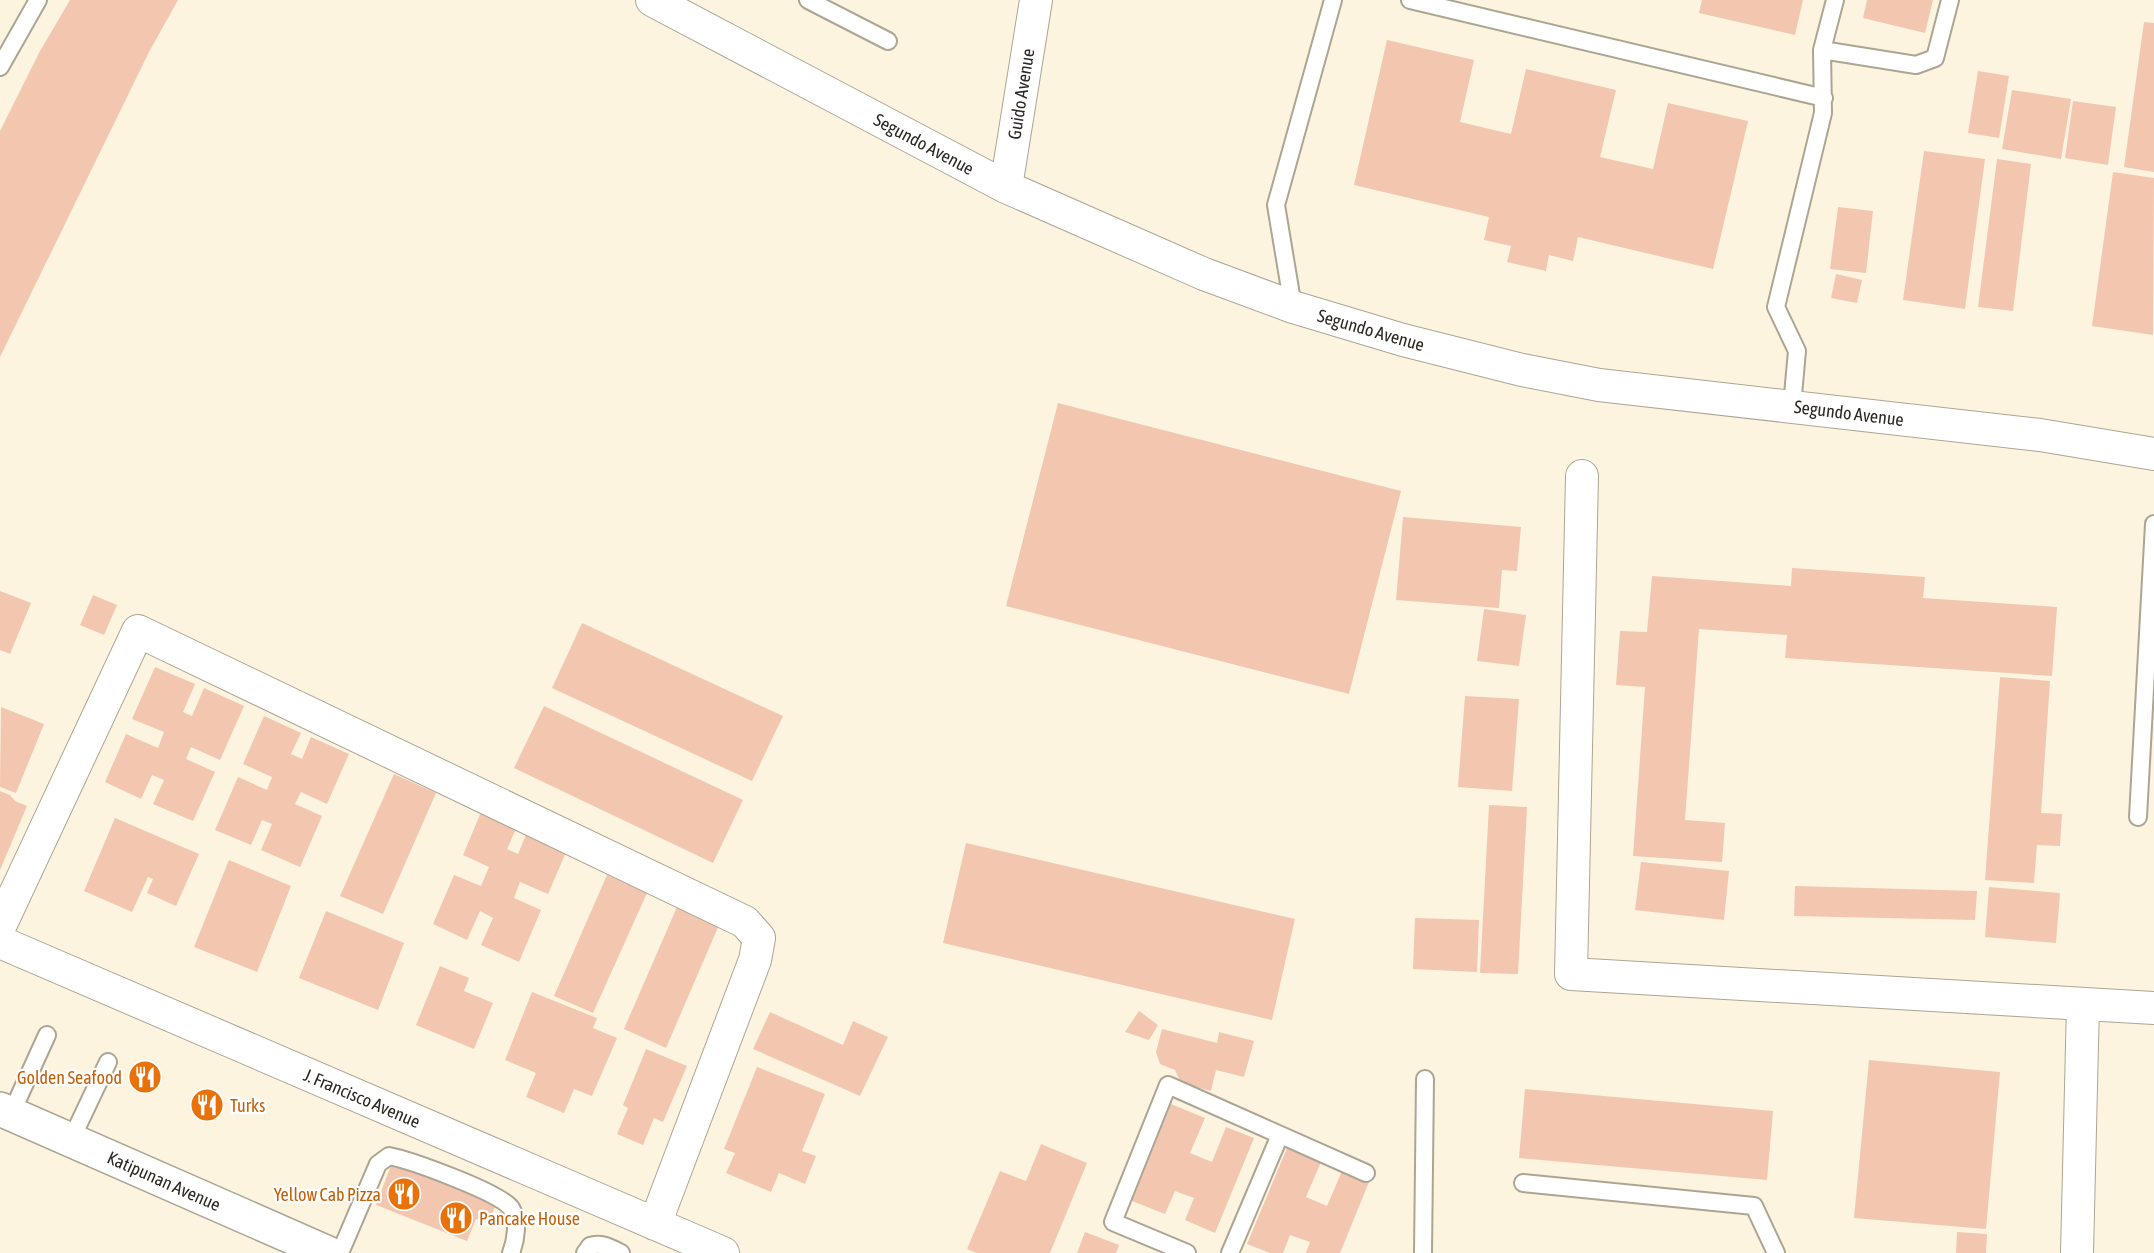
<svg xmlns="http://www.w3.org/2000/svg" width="2154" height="1253" font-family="'Asap Condensed',sans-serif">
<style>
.building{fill:#f2c6af}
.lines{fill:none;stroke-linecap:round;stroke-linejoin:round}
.service-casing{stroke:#aca592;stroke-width:20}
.minor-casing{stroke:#aca592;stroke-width:34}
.tertiary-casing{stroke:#aca592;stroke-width:36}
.service{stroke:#fff;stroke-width:16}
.minor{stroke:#fff;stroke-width:32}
.tertiary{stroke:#fff;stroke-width:33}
.labels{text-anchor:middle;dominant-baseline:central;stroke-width:4.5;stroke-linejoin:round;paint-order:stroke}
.street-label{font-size:18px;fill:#2c2921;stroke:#fff}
.food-label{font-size:18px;fill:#c56008;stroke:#fff;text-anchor:end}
</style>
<rect width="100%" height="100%" fill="#fdf4e0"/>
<path class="building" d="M70 0H178L149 52 0 357V131L40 51Z
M1702 0H1803L1795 35 1699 13Z
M1867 0H1933L1925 33 1863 18Z
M2144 22 2154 23V172L2124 167Z
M1387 40 1474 60 1460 122 1511 134 1526 69 1616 90 1600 157 1653 169 1668 103 1748 121 1713 269 1578 237 1573 261 1549 255 1546 271 1507 262 1511 246 1484 240 1489 217 1354 185Z
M1978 71 2009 76 1999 138 1968 133Z
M2012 90 2071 99 2061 159 2002 149Z
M2073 101 2116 107 2108 165 2065 158Z
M1924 151 1985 159 1965 309 1903 300Z
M1997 159 2031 164 2013 311 1978 307Z
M2113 172 2154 178 2153 335 2092 326Z
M1838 207 1873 211 1866 273 1830 269Z
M1836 274 1862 280 1857 303 1831 298Z
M1058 403 1401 491 1349 694 1006 606Z
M1403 517 1521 527 1517 571 1502 570 1499 608 1396 600Z
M1792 568 1925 577 1923 598 2057 607 2052 676 1785 658 1787 635 1699 629 1685 820 1725 823 1722 862 1633 856 1645 687 1616 685 1620 631 1647 632 1652 576 1791 586Z
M0 591 31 603 10 654 0 650Z
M93 595 117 605 104 635 80 625Z
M1484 609 1526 615 1519 666 1477 661Z
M582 623 783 716 752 781 552 688Z
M155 667 195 684 183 712 192 716 204 688 244 706 220 760 191 747 186 759 215 772 193 821 153 804 164 780 152 775 141 799 105 782 126 734 158 748 164 732 132 719Z
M2000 677 2050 681 2041 813 2062 814 2060 846 2037 845 2034 883 1985 880Z
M1465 696 1519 699 1512 791 1458 787Z
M544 706 743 800 713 863 514 768Z
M1 707 44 724 16 793 0 787Z
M264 716 301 733 291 754 302 759 311 737 349 754 327 804 301 792 295 804 322 816 300 867 261 850 272 824 262 820 251 845 215 830 238 777 267 790 272 777 243 764Z
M394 774 436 793 383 914 340 896Z
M0 791 10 795 15 801 27 806 0 870Z
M484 805 520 820 507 849 518 854 530 825 570 843 548 894 520 882 514 898 541 910 519 962 481 945 493 918 480 911 467 940 433 924 454 875 481 886 489 867 463 855Z
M1489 805 1527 807 1518 974 1480 973Z
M115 818 199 854 176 906 147 893 153 879 148 877 132 912 84 891Z
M966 843 1295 919 1272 1020 943 943Z
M229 860 291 886 257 972 194 947Z
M1641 862 1729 871 1724 920 1635 910Z
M607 875 647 893 593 1013 554 996Z
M1795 886 1977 891 1975 920 1794 916Z
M1989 887 2060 893 2056 943 1985 937Z
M677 907 719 925 666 1048 624 1029Z
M326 911 404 943 378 1010 299 978Z
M1415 918 1479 920 1477 972 1413 969Z
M440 966 469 978 464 991 493 1003 474 1049 416 1025Z
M532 992 597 1018 593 1028 617 1038 592 1096 574 1089 564 1113 526 1097 536 1073 505 1060Z
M1139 1011 1158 1025 1149 1040 1125 1032Z
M770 1012 843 1045 853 1021 888 1037 860 1096 753 1049Z
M1162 1029 1217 1043 1219 1032 1254 1041 1244 1077 1216 1070 1211 1091 1181 1083 1175 1070 1160 1064 1156 1052Z
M646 1049 687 1066 663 1122 654 1118 643 1145 617 1134 628 1108 623 1105Z
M1869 1060 2000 1072 1986 1229 1854 1218Z
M757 1067 825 1094 802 1151 816 1156 805 1184 779 1173 771 1192 726 1173 735 1153 724 1149Z
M1525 1089 1773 1111 1767 1180 1519 1158Z
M1171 1104 1205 1118 1190 1153 1212 1162 1226 1127 1254 1138 1215 1233 1185 1220 1194 1198 1175 1191 1165 1214 1132 1201Z
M1041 1144 1087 1163 1050 1253H977L967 1249 1000 1171 1026 1181Z
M1287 1148 1321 1162 1306 1197 1327 1206 1342 1171 1369 1182 1340 1253H1306L1310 1242 1290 1235 1283 1253H1270L1247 1244Z
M393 1160 497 1201 489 1223 476 1219 467 1241 376 1205Z
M1085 1232 1119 1245 1116 1253H1077Z
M1957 1232 1987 1234 1986 1253H1956Z"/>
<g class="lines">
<defs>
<path id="service" d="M808 0 888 41
M1410 0 1824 98
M1822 50 1916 65 1935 58 1950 0
M0 67 38 0
M1293 307 1276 205 1333 0
M1792 406 1797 351 1776 307 1823 113 1822 50 1835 0
M2138 817 2154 524
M11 1114 47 1035
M71 1140 108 1062
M1523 1183 1754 1206 1776 1253
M340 1253 378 1164 389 1156C410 1160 499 1192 511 1208 519 1221 516 1240 511 1253
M585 1253 590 1246C601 1242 611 1248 621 1253
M1187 1253 1113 1222 1168 1085 1366 1173
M1230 1253 1280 1135
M1423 1253 1425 1079"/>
<path id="minor" d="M652 0 1006 187 1204 274 1293 307 1403 340 1522 370 1599 385 2040 435 2154 454
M1006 187 1036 0
M1582 476 1571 974 2154 1008
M0 926 138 631 745 922 759 938 755 960 655 1224
M0 942 723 1253
M2077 1253 2083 1004"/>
<path id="tertiary" d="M0 1109 328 1253"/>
</defs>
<use href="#service" class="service-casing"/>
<use href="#minor" class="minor-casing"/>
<use href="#tertiary" class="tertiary-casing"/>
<use href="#service" class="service"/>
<use href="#minor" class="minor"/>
<use href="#tertiary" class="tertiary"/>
</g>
<defs>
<symbol id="restaurant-disc" viewBox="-11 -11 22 22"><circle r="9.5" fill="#e8710a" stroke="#fff"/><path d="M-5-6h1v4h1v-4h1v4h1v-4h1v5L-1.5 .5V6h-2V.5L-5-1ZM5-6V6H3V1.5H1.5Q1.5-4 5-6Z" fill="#fff"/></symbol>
</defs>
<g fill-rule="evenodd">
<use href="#restaurant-disc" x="126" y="1058" width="38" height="38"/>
<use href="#restaurant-disc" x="188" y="1086" width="38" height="38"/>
<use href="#restaurant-disc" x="385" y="1175" width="38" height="38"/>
<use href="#restaurant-disc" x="437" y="1199" width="38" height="38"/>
</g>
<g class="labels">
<g class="street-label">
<text transform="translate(1021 94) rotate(-81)">Guido Avenue</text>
<text transform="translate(924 144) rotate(28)">Segundo Avenue</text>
<text transform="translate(1371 330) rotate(16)">Segundo Avenue</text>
<text transform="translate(1849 413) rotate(7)">Segundo Avenue</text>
<text transform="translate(362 1098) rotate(23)">J. Francisco Avenue</text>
<text transform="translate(164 1181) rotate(24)">Katipunan Avenue</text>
</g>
<g class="food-label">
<text x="122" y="1077">Golden Seafood</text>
<text x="230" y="1105" text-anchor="start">Turks</text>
<text x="381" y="1194">Yellow Cab Pizza</text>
<text x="479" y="1218" text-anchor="start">Pancake House</text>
</g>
</g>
</svg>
